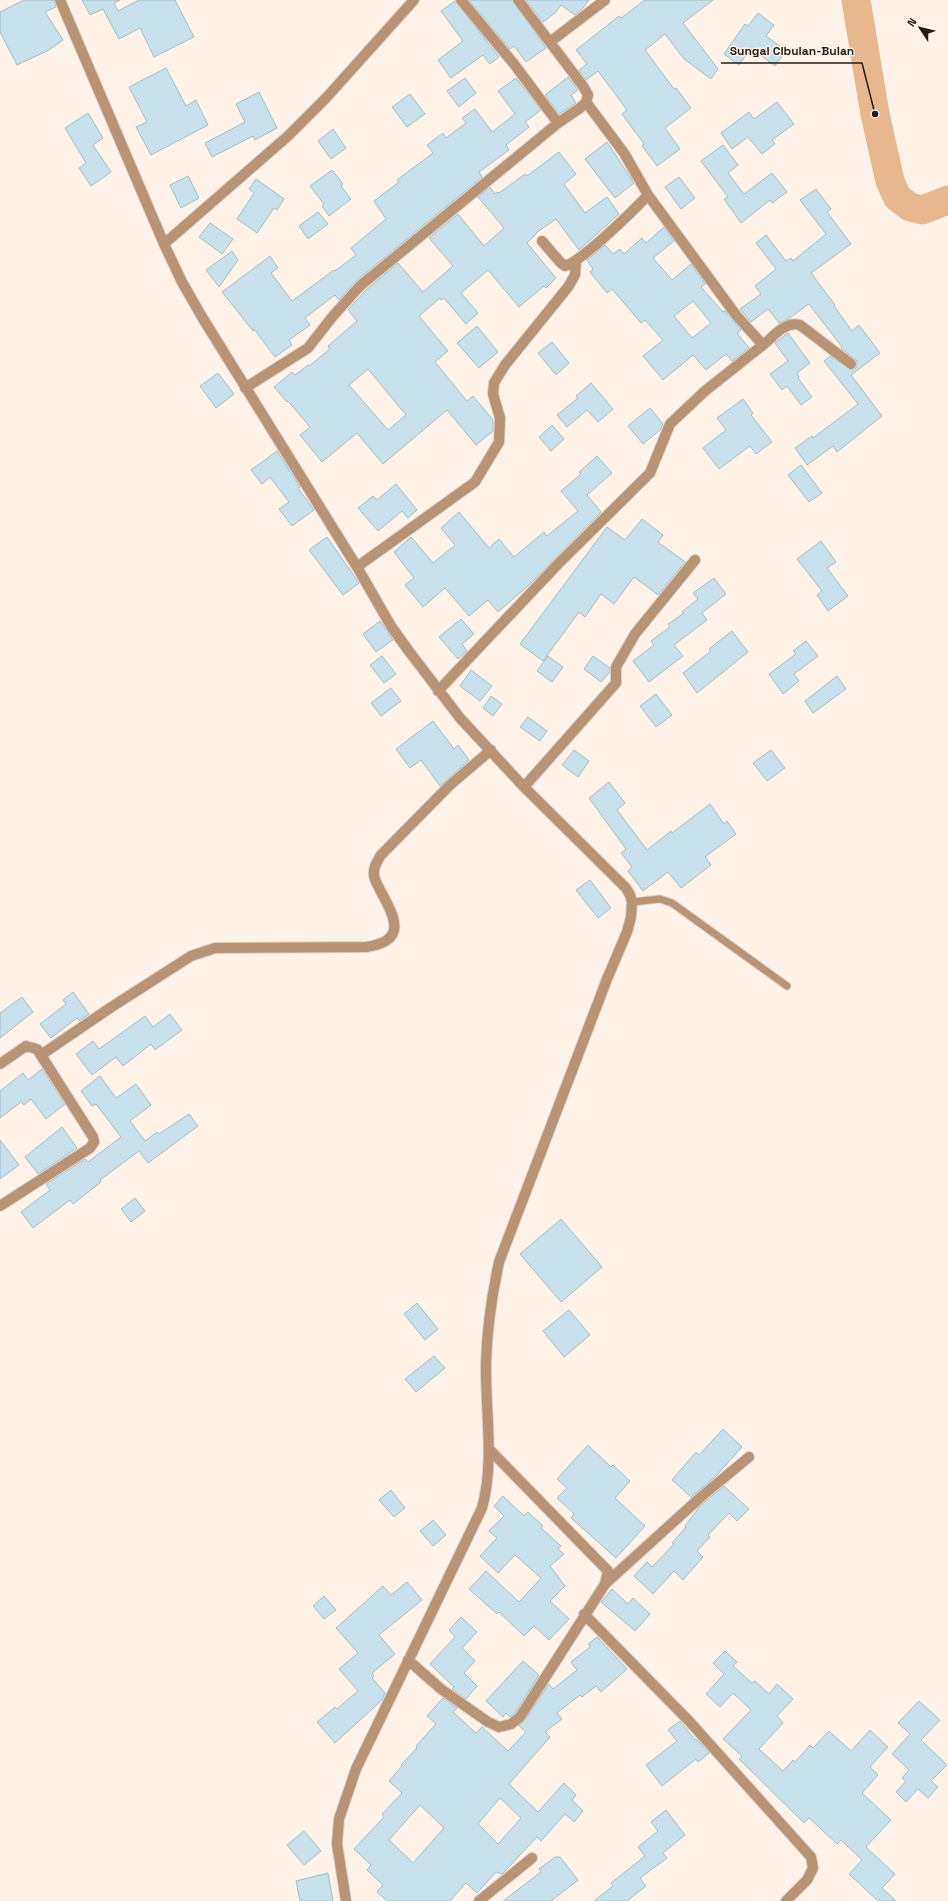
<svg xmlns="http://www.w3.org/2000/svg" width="948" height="1901" font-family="'Space Grotesk',sans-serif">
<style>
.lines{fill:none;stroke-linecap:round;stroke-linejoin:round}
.river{stroke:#e8b78d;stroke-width:29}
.building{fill:#c8e1eb;stroke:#a3bcc5;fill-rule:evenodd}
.lane-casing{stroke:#dcd1c8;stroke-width:9}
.street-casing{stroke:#dcd1c8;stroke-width:12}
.lane{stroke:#b89374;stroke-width:7}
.street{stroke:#b89374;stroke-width:10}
.leader{fill:none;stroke:#251e18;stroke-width:1.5}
.callout-dot{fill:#251e18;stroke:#fff3e9;stroke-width:1.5}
.callout-label{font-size:12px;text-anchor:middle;font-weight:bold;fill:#251e18;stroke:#fff3e9;stroke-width:3;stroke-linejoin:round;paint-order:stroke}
</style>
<rect width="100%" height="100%" fill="#fff3e9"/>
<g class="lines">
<path class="river" d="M856 0 875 114 890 181 897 197 910 207 922 210 948 200"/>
</g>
<path class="building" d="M24 0H54L56 7 45 12 63 40 49 50 17 65 0 32V12Z
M82 0H120L114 3 118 11 139 0H175L194 37 154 57 140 28 119 39 103 9 90 15Z
M469 0H512L546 48 526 62 514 46 510 49Z
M526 0H589L583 8 575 15 561 5 555 13 543 22Z
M645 0H713L683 23 718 69 711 79 684 59 665 34 645 50 674 89 676 88 691 108 665 128 680 149 657 166 642 146 644 144 622 114 627 110 598 71 586 80 579 70 587 64 576 50 619 16 621 18Z
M455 1 499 57 490 64 483 55 451 78 438 60 463 41 441 11Z
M758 13 774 25 766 36 786 51 775 66 751 48 739 65 724 54 745 24 748 26Z
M166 68 186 106 196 100 208 125 151 155 136 127 147 122 129 87Z
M568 77 578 90 571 95 576 103 559 114 545 95Z
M465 78 476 93 459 107 447 91Z
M516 78 541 110 525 122 529 127 506 145 509 150 479 172 482 177 356 281 339 300 335 295 305 318 310 325 289 340 292 345 275 357 254 329 253 331 222 292 270 256 278 268 271 273 292 301 334 270 335 271 356 255 351 248 386 219 374 201 399 182 397 180 433 153 427 145 443 133 446 138 466 123 462 118 475 109 492 132 515 114 498 91Z
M259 92 277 128 255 140 253 136 212 157 205 143 245 122 236 104Z
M410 94 425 114 407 127 392 107Z
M777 102 794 124 772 140 775 144 762 154 748 137 732 149 721 133 749 112 754 119Z
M88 113 103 138 93 145 111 172 91 186 79 168 86 163 65 128Z
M333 129 346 148 331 159 318 141Z
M607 142 634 183 615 198 585 159Z
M723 145 738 165 728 173 744 194 772 173 787 192 772 203 770 200 741 223 724 199 728 197 701 161Z
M559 152 576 174 564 184 585 213 607 197 619 214 579 250 556 219 536 233V234L527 243 556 278 546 288 544 286 519 307 488 270 461 293 478 313 466 324 444 298 441 300 440 298 419 316 448 351 435 362 467 401 473 396 493 420V431L476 445 447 410 383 464 357 433 322 462 300 435 310 427 288 401 287 402 274 387 292 372 295 375 308 365 309 366 330 349 328 346 357 321 348 310 365 291 398 263 423 292 453 266 429 238 458 214 484 246 504 228 478 197 490 187 495 194 498 192 499 193 525 174 527 176ZM368 369 406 415 388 430 349 385Z
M332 170 343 184 341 186 351 199 329 216 322 206 324 204 310 186Z
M188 176 199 198 181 208 170 185Z
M679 177 695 198 681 209 665 187Z
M256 179 284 199 277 210 274 208 257 233 237 219 254 193 249 189Z
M816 189 831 209 827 212 851 244 811 273 835 305 834 306 852 331 859 325 880 353 851 375 882 416 837 452 833 446 807 465 795 448 812 436 813 438 858 404 824 361 830 356 851 370 856 368 857 361 841 348 842 347 809 304 788 319 779 323 768 309 751 322 740 309 761 294 755 286 776 269 756 243 766 235 786 261 791 258 793 261 826 234 800 200Z
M318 212 328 224 308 239 299 226Z
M210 223 233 239 222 254 199 237Z
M664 227 674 241 653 258 672 280 691 264 705 284 701 287 723 312 725 311 741 330 737 333 749 348 732 361 726 354 706 370 693 355 663 380 643 356 663 340 645 320 641 323 612 289 607 293 590 272 593 269 587 260 605 245 613 254 620 249 624 254 642 238 646 243ZM693 301 711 323 692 338 674 316Z
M232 251 238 260 219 287 206 270Z
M477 326 498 352 479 368 457 343Z
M788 333 810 363 797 373 799 377 798 378 812 397 801 405 787 386 782 390 770 374 788 361 775 343Z
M552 342 569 363 556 375 538 353Z
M218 373 234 394 216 408 200 386Z
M591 383 613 409 598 422 587 410 567 427 557 415 578 398 576 396Z
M743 399 753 413 751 415 772 442 756 454 750 446 719 469 703 448 726 430 717 418Z
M650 408 663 424 661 429 643 444 628 426Z
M552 425 564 439 551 451 539 437Z
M277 451 300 487 298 488 314 510 292 526 279 509 289 502 270 477 262 484 251 470Z
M597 456 612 473 587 495 601 512 529 585 498 612 488 600 469 616 445 588 423 607 405 585 414 578 394 552 411 537 433 563 455 545 441 528 459 512 489 548 499 539 514 557 544 532 547 536 578 511 561 491 581 474 579 472Z
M801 465 822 493 809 502 788 475Z
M396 484 417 510 408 518 402 511 378 531 358 508 373 496 377 500Z
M642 519 663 535 658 542 685 562 658 595 634 577 614 604 601 594 585 617 579 612 543 661 520 644 607 527 625 540Z
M327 537 359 583 343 595 309 550Z
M821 541 836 562 827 568 848 596 828 611 817 595 822 591 797 559Z
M714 578 726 594 702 613 707 620 674 645 683 656 649 682 633 661 654 645 651 641 670 627 668 624 684 613 682 612 698 599 693 593Z
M461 619 474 634 462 644 467 651 458 659 439 637Z
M380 621 393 640 376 652 363 634Z
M732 631 748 652 697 693 683 673 711 651 709 649Z
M806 641 818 656 794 674 799 681 783 694 769 674 796 654 793 651Z
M382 656 396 674 384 683 370 665Z
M548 656 563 667 552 682 537 671Z
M593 656 610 668V672L601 682 584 669Z
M471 670 492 686 480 701 460 686Z
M837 676 846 689 813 713 805 701Z
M391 688 401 701 381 716 371 703Z
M656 694 672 715 656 727 640 706Z
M491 696 502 704 493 716 483 708Z
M528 717 547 731 540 741 520 727Z
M433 721 454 749 458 745 469 760 440 786 421 760 410 768 396 749Z
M574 750 589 761 578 777 562 765Z
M771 750 785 768 767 781 753 763Z
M609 782 625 803 617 810 647 850 671 831 672 833 710 804 724 824 727 821 736 834 705 857 711 865 681 888 668 872 643 891 628 871 632 867 621 853 626 849 589 798Z
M590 880 611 908 598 918 576 890Z
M73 992 89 1014 79 1021 77 1018 51 1038 40 1024 66 1004 63 1000Z
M22 997 33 1012 0 1038V1013Z
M170 1014 182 1030 155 1050 151 1044 123 1066 116 1057 92 1075 76 1054 93 1041 99 1049 145 1016 153 1027Z
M42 1069 65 1104 46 1119 31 1099 24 1105 21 1102 0 1118V1091L23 1073 28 1080Z
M100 1076 116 1098 136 1084 151 1105 130 1121 145 1141 157 1132 159 1134 189 1114 198 1126 148 1163 139 1151 100 1180 101 1182 73 1204 70 1200 33 1228 21 1212 50 1190 46 1184 85 1159 88 1162 121 1137 96 1104 92 1106 81 1091Z
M62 1127 77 1148 38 1174 25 1157Z
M0 1140 19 1165 0 1179Z
M135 1198 145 1211 131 1222 121 1209Z
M561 1219 602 1267 561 1302 520 1254Z
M417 1303 438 1329 425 1340 404 1314Z
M569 1310 590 1335 564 1357 543 1331Z
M434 1356 445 1368 416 1392 405 1379Z
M723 1429 742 1447 716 1476 691 1497 672 1480 696 1452 699 1455Z
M588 1445 611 1467 613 1465 630 1481 615 1498 645 1526 616 1558 571 1518 574 1514 557 1498 567 1488 557 1479Z
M724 1486 749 1509 737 1521 729 1513 708 1535 710 1537 697 1551 703 1557 683 1580 674 1571 653 1594 634 1576 647 1562 652 1567 674 1544 672 1543 686 1527 685 1526 700 1506Z
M391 1490 405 1508 394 1517 379 1500Z
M503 1496 524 1516 528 1512 543 1526 541 1528 561 1546 558 1549 564 1554 550 1566 565 1586 550 1601 569 1619 549 1640 534 1626 524 1636 499 1612 497 1614 469 1589 486 1571 519 1602 541 1578 515 1555 498 1573 480 1556 497 1538 489 1531 504 1516 494 1506Z
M433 1520 446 1535 433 1546 420 1531Z
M407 1582 422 1600 379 1635 395 1654 372 1673 374 1676 372 1678 385 1693 382 1700 335 1743 317 1722 335 1707 337 1709 358 1691 339 1669 358 1653 336 1628 383 1586 391 1595Z
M612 1589 628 1604 633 1598 650 1614 635 1631 601 1602Z
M324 1596 336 1610 324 1619 313 1606Z
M461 1617 477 1632 462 1648 475 1661 464 1673 477 1686 466 1699 452 1689 454 1687 430 1664 455 1637 449 1630Z
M597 1637 627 1669 601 1692 596 1686 582 1697 580 1695 557 1713 562 1719 545 1732 550 1737 509 1784 538 1812 564 1783 576 1795 572 1800 583 1811 574 1822 565 1814 541 1841 537 1837 505 1871 502 1874 496 1872 477 1893 466 1883 450 1901H387L377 1892 383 1885 367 1870 371 1865 354 1849 384 1817 382 1814 402 1793 389 1781 402 1766 401 1765 417 1748 416 1746 436 1724 427 1716 443 1698 457 1708 453 1712 476 1733 482 1727 508 1751 526 1732 519 1726 525 1720 549 1684 553 1689 577 1670 571 1662 591 1646 588 1644ZM500 1798 521 1818 498 1844 478 1824ZM420 1805 444 1828 413 1863 389 1840Z
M725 1651 737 1662 733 1666 752 1683 755 1681 769 1694 777 1684 793 1699 777 1716 783 1723 759 1749 783 1771 793 1760 795 1762 810 1745 813 1748 829 1731 851 1751 870 1730 888 1747 870 1767 878 1775 862 1793 891 1820 866 1847 895 1874 882 1888 896 1901H878L849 1874 862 1860 841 1840 837 1844 809 1818 804 1823 739 1759 742 1756 723 1739 751 1710 733 1693 720 1707 706 1694 724 1674 713 1663Z
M523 1661 539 1675 515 1713 510 1717 506 1713 503 1717 486 1701Z
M919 1701 940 1720 921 1740 947 1765 931 1781 938 1787 928 1798 918 1789 906 1802 896 1792 906 1781 902 1778 909 1770 892 1754 910 1734 898 1723Z
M680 1721 695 1740 696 1739 709 1753 698 1762 696 1759 662 1786 646 1765 677 1741 668 1730Z
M666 1810 685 1835 663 1853 667 1858 640 1878 646 1886 627 1901H594L613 1886 611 1883 645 1856 638 1847 658 1831 651 1822Z
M304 1831 321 1851 304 1865 287 1845Z
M555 1857H560L578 1880 551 1901H503L541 1872 539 1869Z
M328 1873 333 1901H300L296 1881Z"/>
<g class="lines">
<defs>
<path id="lane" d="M632 902 660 899 672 903 787 986"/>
<path id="street" d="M60 0 164 244 182 282 202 317 357 567 391 626 408 650 460 718 524 787 626 888 630 895 632 902 631 917 627 932 607 979 499 1262C492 1295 487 1328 486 1362 485 1411 495 1460 482 1508L356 1769 339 1819 337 1844 346 1901
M461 0 514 64 558 123
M550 42 605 0
M542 241 560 262 565 266C581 262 635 209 648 195
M164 244 288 136 326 98 414 0
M763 345C774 336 785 321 800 325L851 364
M245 388 308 348 333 316 360 286 558 123 580 108 586 102 588 95 583 86 518 0
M357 567 475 482 499 442 500 418 493 394 494 383 505 365 568 287 575 275 576 261
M438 691 559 563 650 473 670 424 705 391 763 345 736 315 648 195 624 153 586 102
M524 787 616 683V667L635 634 695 560
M41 1055 110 1008 191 956 215 948 366 947C409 941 394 916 380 890 378 885 374 880 374 875 373 867 377 862 381 855L450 785 491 750
M0 1064 26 1046 37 1049 93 1137 94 1142 90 1148 0 1206
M605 1584 702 1496 749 1457
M584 1614 689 1721 811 1857 813 1868 807 1880 786 1901
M408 1660 441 1689 488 1722 499 1727 511 1724 520 1717 605 1584 608 1571 489 1449
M479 1901 532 1858"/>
</defs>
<use href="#lane" class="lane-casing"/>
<use href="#street" class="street-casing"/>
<use href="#lane" class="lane"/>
<use href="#street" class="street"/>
</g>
<path class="leader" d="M875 114L862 63H721"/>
<circle class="callout-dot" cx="875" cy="114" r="4"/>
<g class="callout-label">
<text x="792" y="55">Sungai Cibulan-Bulan</text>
</g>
<g transform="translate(920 28) rotate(305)" stroke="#fff3e9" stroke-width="3" paint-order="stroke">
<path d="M0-3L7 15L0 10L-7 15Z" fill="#251e18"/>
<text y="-6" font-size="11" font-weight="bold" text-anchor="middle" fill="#251e18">N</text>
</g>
</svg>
